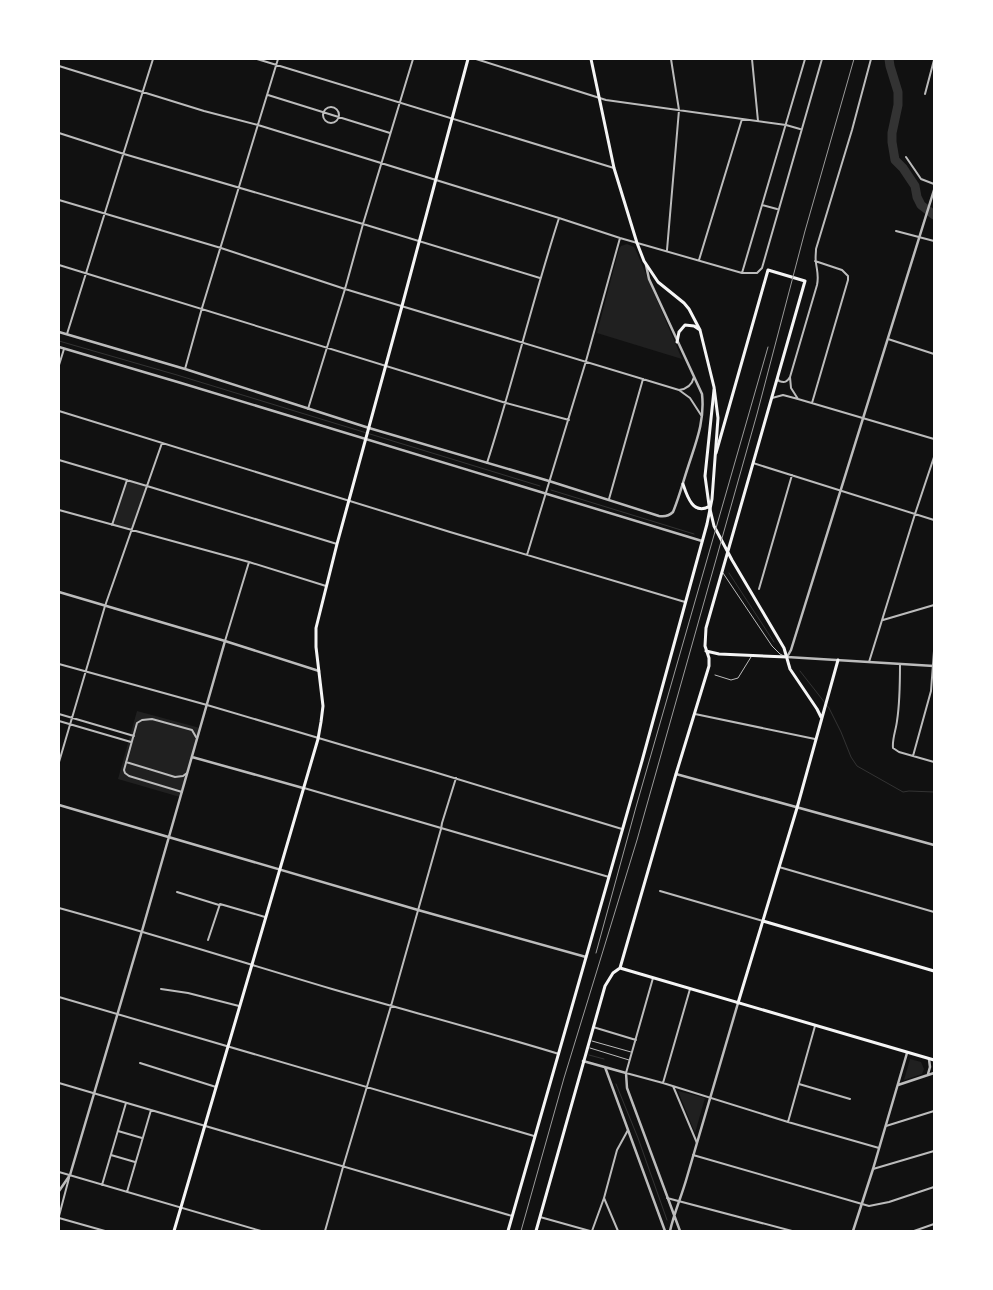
<svg xmlns="http://www.w3.org/2000/svg" width="993" height="1290" font-family="Quicksand,sans-serif">
<style>
.green{fill:#202020}
.lines{fill:none;stroke-linecap:round;stroke-linejoin:round}
.stream{stroke:#333;stroke-width:1}
.river{stroke:#333;stroke-width:9}
.service{stroke:#bcbcbc;stroke-width:1}
.pedestrian{stroke:#bcbcbc;stroke-width:2}
.minor{stroke:#bcbcbc;stroke-width:2}
.tertiary{stroke:#bcbcbc;stroke-width:2.5}
.secondary{stroke:#f5f5f5;stroke-width:3}
.primary{stroke:#f5f5f5;stroke-width:3}
.rail{stroke:#9a9a9a;stroke-width:1}
</style>
<rect width="100%" height="100%" fill="#111"/>
<path class="green" d="M627 244 634 247 637 253 682 359 597 333 619 249 621 246Z
M127 480 147 486 132 530 112 525Z
M137 711 200 728 180 797 118 779Z
M910 1059 921 1062 924 1069 922 1074 904 1080Z
M678 1091 705 1098 695 1133Z"/>
<g class="lines">
<path class="stream" d="M59 341 177 375 540 486
M551 490 694 534
M729 573 774 642
M800 671 829 708 841 732 851 757 857 766 903 792 909 791 934 792
M589 1055 604 1059
M616 1084 638 1138 667 1220"/>
<path class="river" d="M889 59 890 66 898 92V105L892 133V142L895 160 903 168 915 186 917 197 921 205 934 215"/>
<path class="service" d="M723 573 772 646 780 654 784 656
M715 675 731 680 738 678 751 657
M592 1041 631 1052
M590 1048 629 1060"/>
<path class="pedestrian" d="M359 750 431 771
M304 788 609 877
M660 891 763 921"/>
<path class="minor" d="M257 59 614 168
M476 59 606 100 786 125 800 129
M752 59 758 121
M805 59 742 273H757L762 268 822 59
M59 66 204 111 258 125 559 218 620 238 742 273
M925 94 934 60
M268 95 390 133
M323 115a8 8 0 1 1 16 0a8 8 0 1 1-16 0Z
M59 133 124 154 363 224 540 278
M906 157 921 179 934 184
M59 200 221 248 345 289 679 390 690 398 701 415
M762 205 777 209
M896 231 934 241
M667 250 679 110 671 59
M699 260 742 119
M59 265 506 403 569 420
M67 334 153 59
M888 339 934 354
M59 365 64 349
M185 369 202 308 278 59
M778 379 779 381C785 383 787 382 790 377
M679 390C687 389 692 385 694 377
M772 398 783 395 798 399 934 439
M798 399 791 388 790 377 817 285C819 276 817 271 816 263 815 258 816 254 816 249L852 130 871 59
M812 403 848 280V276L842 270 815 261
M308 409 345 289 363 224 413 59
M59 411 450 532 685 602
M59 460 147 486 337 544
M487 463C513 382 533 299 559 218
M753 463 934 520
M609 499 643 379
M59 510 249 562 326 586
M112 525 127 480
M527 555 586 361 620 238
M759 589 792 475
M883 620 934 605
M225 641 249 562
M869 662 915 514 934 457
M59 664 207 705 359 750
M900 664C900 683 900 702 897 721 896 730 892 739 893 748L899 752 934 762
M59 714 134 736
M695 714 815 739
M59 721 131 742
M913 756 931 691 934 651
M59 762 105 606 162 443
M126 762 175 777 183 776 187 773
M431 771 622 829
M182 792 129 776 125 773 124 770 137 723 142 720 152 719 192 730 196 737
M779 867 934 912
M177 892 219 905
M59 908C150 933 241 962 332 989 408 1011 484 1031 559 1054
M208 940 220 904 265 917
M653 978 626 1073 663 1083 788 1122 879 1148
M161 989 188 993 239 1006
M59 997 534 1136
M593 1027 636 1040
M140 1063 216 1087
M59 1083 512 1216
M663 1083 690 989
M799 1084 850 1099
M673 1086 697 1143
M788 1122 815 1026
M886 1126 934 1111
M118 1131 142 1138
M111 1155 135 1162
M693 1155 869 1206 889 1202 934 1187
M873 1169 934 1151
M59 1172 261 1231
M102 1185 126 1103
M127 1192 151 1110
M604 1198 618 1231
M667 1198 792 1231
M59 1216 69 1178
M540 1217 590 1231
M59 1218 105 1231
M325 1231 343 1167 391 1006 441 829 442 823 456 778
M592 1231 604 1198 617 1150 628 1130
M914 1231 934 1224"/>
<path class="tertiary" d="M934 190 791 650 787 657 934 666
M59 332 185 369 369 428 549 481 659 516C665 517 669 516 673 512 679 498 683 482 688 467 696 442 705 421 702 394L649 279 646 265
M59 347 181 383 702 541
M59 592 225 641 319 671
M192 757 303 788
M676 774 934 845
M59 805 418 910 586 957
M583 1061 626 1073 627 1088 680 1231
M605 1067 665 1231
M928 1074 930 1067 929 1059
M898 1085 934 1073
M59 1191 70 1175 142 931 225 641
M670 1231C674 1213 682 1195 687 1177L738 1003
M853 1231 873 1169 907 1053"/>
<path class="secondary" d="M714 390 705 476 709 505 714 526 732 560 784 648 790 669 817 709 821 717
M706 651 719 654 787 657
M763 921 934 971
M620 968 934 1060
M738 1003 797 808 838 660
M536 1231 605 986 613 973 620 968 676 774 709 666V658L705 646 706 628 805 281 768 270 716 453"/>
<path class="primary" d="M677 342 679 332 685 325 694 326 700 330
M683 484C687 496 693 516 710 506
M174 1231 318 739 321 722 323 706 316 647V628L337 544 402 306 468 59
M508 1231 642 761 707 524 712 499 718 418 714 387 700 330 689 309 684 303 658 282 644 261 637 243 614 168 591 59"/>
<path class="rail" d="M596 953 636 807 768 347
M521 1231 564 1078 637 840 757 414 805 231 854 59"/>
</g>
<rect width="993" height="1290" fill="none" stroke="#ffffff" stroke-width="120"/>
</svg>
